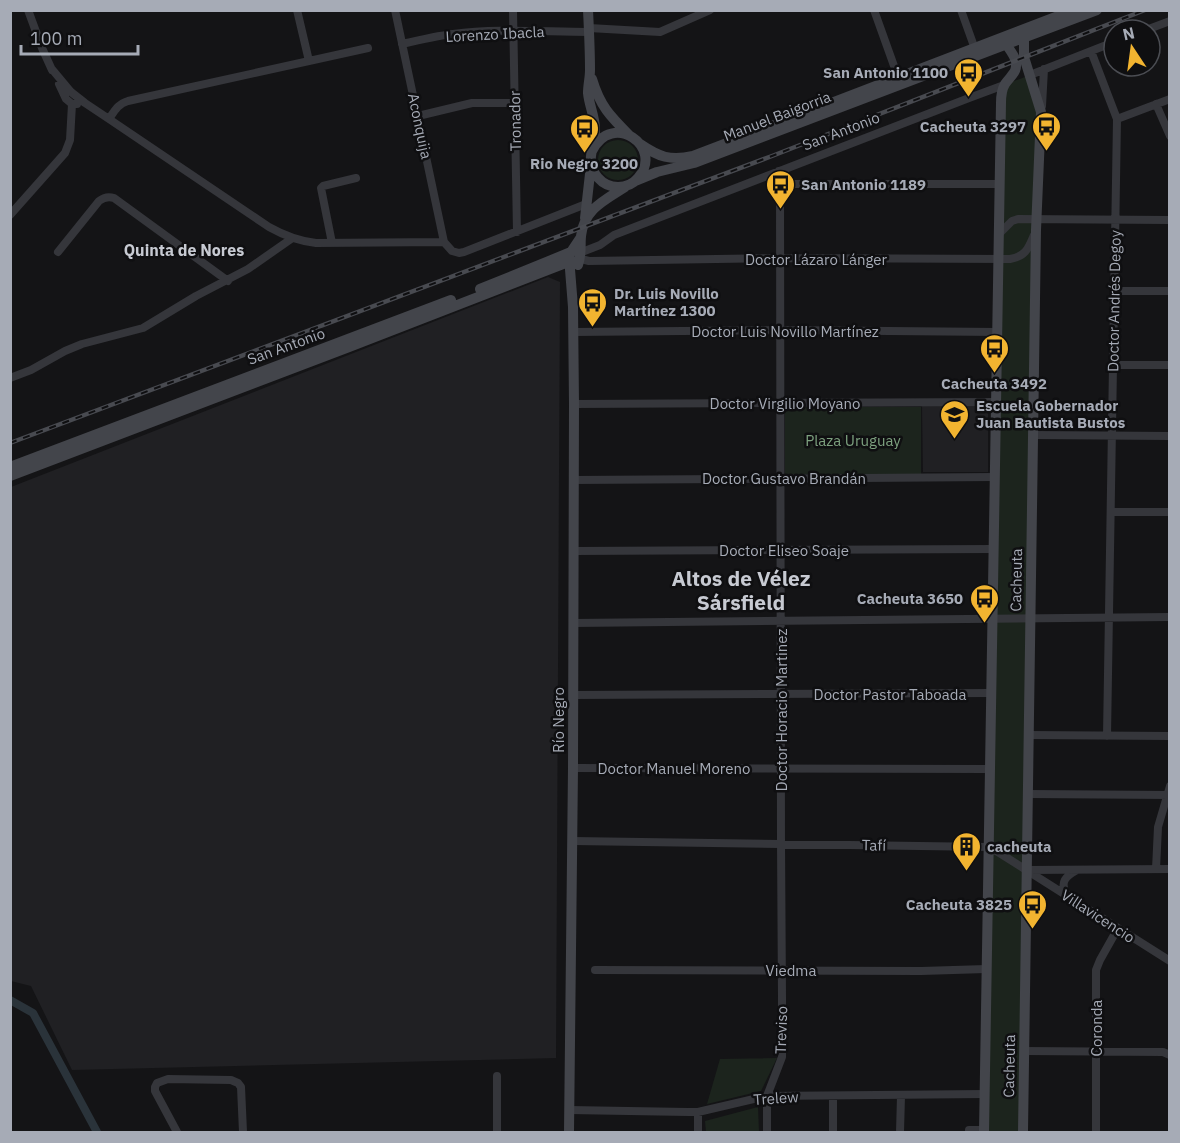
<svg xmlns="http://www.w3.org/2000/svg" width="1180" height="1143" font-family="'IBM Plex Sans',sans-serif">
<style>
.built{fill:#202023}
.green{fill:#1c241d}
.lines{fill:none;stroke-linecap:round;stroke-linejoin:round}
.canal{stroke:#2a333a;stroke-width:8}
.street{stroke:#35363b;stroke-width:8}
.secondary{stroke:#43454b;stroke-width:10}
.rail-casing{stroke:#484a50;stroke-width:4.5}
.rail{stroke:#0f0f11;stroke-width:2;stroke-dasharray:7;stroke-linecap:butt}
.labels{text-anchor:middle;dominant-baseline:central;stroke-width:5;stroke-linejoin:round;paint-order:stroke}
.street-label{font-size:15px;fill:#a6abb6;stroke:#0f0f11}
.poi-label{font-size:15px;font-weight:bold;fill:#a6abb6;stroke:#0f0f11;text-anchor:end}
.park-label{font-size:15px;fill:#7da17f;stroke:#0f0f11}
.neighbourhood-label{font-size:16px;font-weight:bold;fill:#c7cad2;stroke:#0f0f11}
.district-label{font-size:21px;font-weight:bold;fill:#c7cad2;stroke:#0f0f11}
</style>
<rect width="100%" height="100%" fill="#141416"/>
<path class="built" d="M548 277 560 282 556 1058 72 1070 31 986 11 981V487Z
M922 406H988V472H923Z"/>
<path class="green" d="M1030 75 1039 104 1023 1132H984L1004 85Z
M598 160a20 20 0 1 1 40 0a20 20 0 1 1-40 0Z
M785 407H921V474H785Z
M777 1058 761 1091 707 1104 720 1059Z
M758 1107 759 1132H706L705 1121Z"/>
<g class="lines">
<path class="canal" d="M10 1000 33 1013 97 1132"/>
<path class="street" d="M28 10 42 48 52 70
M297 10 309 61
M395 10 444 242 452 251 459 253 464 252 586 204
M513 10 517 232
M874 10 898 77
M961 10 975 49
M589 28 660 32 710 10
M1146 30 1170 21
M402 44C419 40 436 36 453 34 496 28 545 32 589 32
M1091 51 1117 119 1107 736
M51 68 71 92 85 103 109 119 269 227C285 236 298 241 316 243L444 242
M1030 75 1114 42
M59 84 66 99 72 104H77
M1156 104 1170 136
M1042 106 1044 69
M418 116 472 103H514
M109 119C115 110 118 104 128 101L368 48
M1117 119 1170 99
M780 184H999
M10 215 65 153 70 140 72 104
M999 234 1012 221 1018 219 1170 220
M332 243 321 188 323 186 356 178
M58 252 99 201C104 197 108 196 114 198L228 281
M582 252 600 245 614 235 969 98 1004 85
M581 259 589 261 780 258 1010 259C1026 256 1028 249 1034 235
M1114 291H1170
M573 332 781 330 998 332
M1113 365H1170
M10 378 31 370 65 351 82 344 143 328 196 296 248 269 291 239
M574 404 996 402
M1034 435 1170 436
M573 480 995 477
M1111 512H1170
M574 551 994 549
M573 623 1170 617
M573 695 992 693
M1029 735 1170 736
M573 768 990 769
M1028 794 1170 795
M573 841 990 847 1170 961
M1156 869 1158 827 1170 786
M1028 870 1170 869
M1067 895C1059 882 1066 876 1077 870
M595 970 921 971 986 969
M1024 1051 1163 1052 1170 1055
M497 1076V1132
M833 1097V1132
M569 1110 688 1112H698L767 1096 985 1094
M177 1132 155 1091V1087L157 1083 168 1079 231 1080 238 1083 241 1087 243 1132
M698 1132V1112
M767 1132V1096L782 1057V997L781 843 780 184 779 171
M900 1132 901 1096
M969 1132V1130H984
M1096 1132V970L1100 960 1118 928"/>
<path class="secondary" d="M588 10C589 30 590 50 590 70 590 78 588 85 588 93 589 105 595 117 595 129 595 138 592 148 591 156 589 172 602 187 618 187 625 187 633 184 638 178 665 147 612 110 592 151
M1022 31 1024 35V57L1041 112 1036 230 1023 1132
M592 79C600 106 610 116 629 135
M640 144C659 157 670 161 693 156L1074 10
M635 181 657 172 694 163 1097 10
M585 218 591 165
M578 265C582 253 580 247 581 236 584 209 605 200 625 187
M480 289 571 252
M10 467 451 300
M10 476 349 347 563 264 569 262 573 264 579 260
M569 1132 573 768 574 404 573 307 569 257 571 252 581 237
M984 1132 1001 103C1001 97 1002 89 1005 84 1011 75 1019 72 1015 59 1012 51 1006 46 1003 38"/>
<defs>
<path id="rail" d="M10 443 772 156 1145 10"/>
</defs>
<use href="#rail" class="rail-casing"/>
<use href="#rail" class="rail"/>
</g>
<defs>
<symbol id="bus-pin" viewBox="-11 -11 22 30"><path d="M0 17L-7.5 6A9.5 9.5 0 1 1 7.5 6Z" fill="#f2b430" stroke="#0f0f11"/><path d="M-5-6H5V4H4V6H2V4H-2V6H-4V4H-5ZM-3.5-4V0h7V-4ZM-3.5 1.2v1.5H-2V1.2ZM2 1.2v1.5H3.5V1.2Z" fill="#111"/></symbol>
<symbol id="school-pin" viewBox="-11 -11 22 30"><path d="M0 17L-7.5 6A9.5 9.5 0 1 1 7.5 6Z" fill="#f2b430" stroke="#0f0f11"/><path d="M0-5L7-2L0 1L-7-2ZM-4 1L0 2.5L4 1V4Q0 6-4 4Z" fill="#111"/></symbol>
<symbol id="building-pin" viewBox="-11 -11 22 30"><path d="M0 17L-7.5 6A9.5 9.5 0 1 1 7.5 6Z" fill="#f2b430" stroke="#0f0f11"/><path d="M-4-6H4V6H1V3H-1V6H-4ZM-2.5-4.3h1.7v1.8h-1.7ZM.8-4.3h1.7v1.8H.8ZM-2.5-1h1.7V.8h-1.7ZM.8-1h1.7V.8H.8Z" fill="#111"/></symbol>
</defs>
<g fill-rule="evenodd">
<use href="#bus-pin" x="952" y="56" width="33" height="45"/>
<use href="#bus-pin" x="1030" y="110" width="33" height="45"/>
<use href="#bus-pin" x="568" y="112" width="33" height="45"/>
<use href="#bus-pin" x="764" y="168" width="33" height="45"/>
<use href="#bus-pin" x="576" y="286" width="33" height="45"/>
<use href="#bus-pin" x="978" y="332" width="33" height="45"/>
<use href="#school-pin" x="938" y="398" width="33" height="45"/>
<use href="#bus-pin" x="968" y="582" width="33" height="45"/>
<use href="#building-pin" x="950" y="830" width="33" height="45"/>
<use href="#bus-pin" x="1016" y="888" width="33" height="45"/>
</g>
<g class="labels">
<g class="street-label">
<text transform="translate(495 34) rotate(-3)">Lorenzo Ibacla</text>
<text transform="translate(777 116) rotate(-21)">Manuel Baigorria</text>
<text transform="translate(515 121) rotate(-91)">Tronador</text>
<text transform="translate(420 126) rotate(78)">Aconquija</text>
<text transform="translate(841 131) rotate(-21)">San Antonio</text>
<text x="816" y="259">Doctor Lázaro Lánger</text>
<text transform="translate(1114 301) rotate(-89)">Doctor Andrés Degoy</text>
<text x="785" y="331">Doctor Luis Novillo Martínez</text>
<text transform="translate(286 346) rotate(-20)">San Antonio</text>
<text x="785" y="403">Doctor Virgilio Moyano</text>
<text x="784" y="478">Doctor Gustavo Brandán</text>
<text x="784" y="550">Doctor Eliseo Soaje</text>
<text transform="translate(1016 580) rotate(-89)">Cacheuta</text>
<text x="890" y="694">Doctor Pastor Taboada</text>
<text transform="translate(781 710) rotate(-90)">Doctor Horacio Martinez</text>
<text transform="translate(558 720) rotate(-90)">Río Negro</text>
<text x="674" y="768">Doctor Manuel Moreno</text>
<text transform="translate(874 845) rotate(1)">Tafí</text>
<text transform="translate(1098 916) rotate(33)">Villavicencio</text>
<text x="791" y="970">Viedma</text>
<text transform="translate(1096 1028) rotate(-90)">Coronda</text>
<text transform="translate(781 1030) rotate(-88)">Treviso</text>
<text transform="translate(1009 1066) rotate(-89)">Cacheuta</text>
<text transform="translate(776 1098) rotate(-4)">Trelew</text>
</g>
<g class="poi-label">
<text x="948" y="72">San Antonio 1100</text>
<text x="1026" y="126">Cacheuta 3297</text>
<text x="584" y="163" text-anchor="middle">Rio Negro 3200</text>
<text x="801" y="184" text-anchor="start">San Antonio 1189</text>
<text x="614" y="293" text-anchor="start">Dr. Luis Novillo<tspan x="614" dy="17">Martínez 1300</tspan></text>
<text x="994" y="383" text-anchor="middle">Cacheuta 3492</text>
<text x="976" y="405" text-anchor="start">Escuela Gobernador<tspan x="976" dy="17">Juan Bautista Bustos</tspan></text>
<text x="963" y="598">Cacheuta 3650</text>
<text x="987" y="846" text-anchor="start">cacheuta</text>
<text x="1012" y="904">Cacheuta 3825</text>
</g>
<g class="park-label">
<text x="853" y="440">Plaza Uruguay</text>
</g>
<g class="neighbourhood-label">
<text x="184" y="250">Quinta de Nores</text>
</g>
<g class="district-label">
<text x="741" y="578">Altos de Vélez<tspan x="741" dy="24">Sársfield</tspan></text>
</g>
</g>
<rect width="1180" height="1143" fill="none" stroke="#a6abb6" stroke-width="24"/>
<g transform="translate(1132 48) rotate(347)"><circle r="28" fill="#0f0f11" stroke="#4b4d53" stroke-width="1.5"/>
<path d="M0-4.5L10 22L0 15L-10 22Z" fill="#f2b430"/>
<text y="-9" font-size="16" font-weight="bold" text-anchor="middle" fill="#a6abb6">N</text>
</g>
<path d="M21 45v9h117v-9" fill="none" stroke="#a6abb6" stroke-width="3"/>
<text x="30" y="45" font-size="18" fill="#a6abb6" stroke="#0f0f11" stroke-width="4.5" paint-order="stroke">100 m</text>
</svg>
